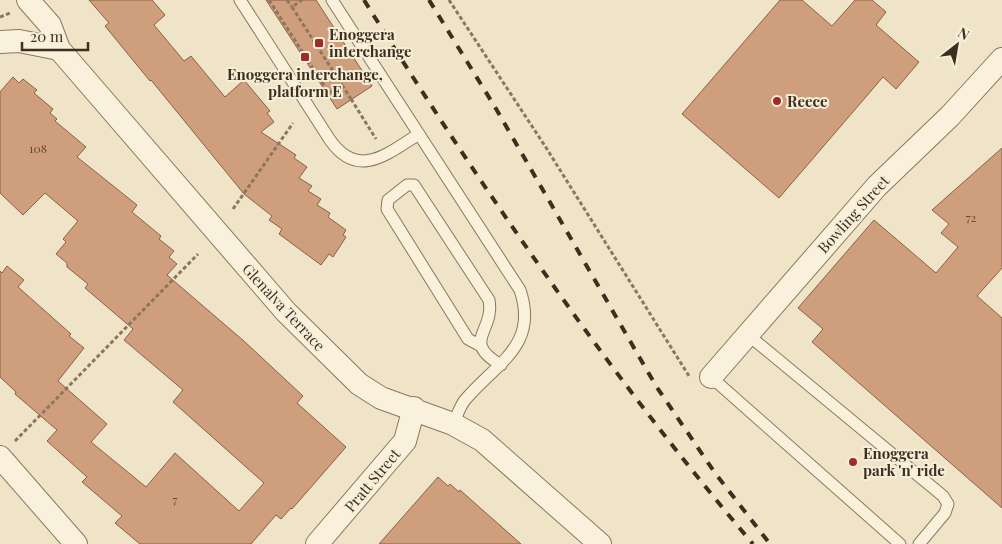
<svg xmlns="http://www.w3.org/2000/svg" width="1002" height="544" font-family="'Playfair Display',serif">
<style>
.building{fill:#cf9f7d;stroke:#8d5f41}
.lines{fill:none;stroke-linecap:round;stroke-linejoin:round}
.service-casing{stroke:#8d765c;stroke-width:13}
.minor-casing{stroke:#8d765c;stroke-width:24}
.path{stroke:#8d765c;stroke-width:3;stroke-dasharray:4 2.5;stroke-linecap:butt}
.service{stroke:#faf1dc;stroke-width:11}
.minor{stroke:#faf1dc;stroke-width:22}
.rail{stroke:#3d2e20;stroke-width:4;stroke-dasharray:9 9;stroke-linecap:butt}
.path-bridge{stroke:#8d765c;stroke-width:3;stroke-dasharray:4 2.5;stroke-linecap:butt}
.poi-dot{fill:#9e2a2b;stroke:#f7eed8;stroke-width:2}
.labels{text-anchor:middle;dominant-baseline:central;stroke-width:4;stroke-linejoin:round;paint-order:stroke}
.number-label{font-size:12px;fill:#624a37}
.poi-label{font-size:15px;font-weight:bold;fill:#3d2e20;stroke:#f7eed8;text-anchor:start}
.street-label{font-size:15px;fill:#3d2e20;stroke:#f7eed8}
</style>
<rect width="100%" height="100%" fill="#f0e4c8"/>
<path class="building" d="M89 0H152L165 15 154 25 184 61 191 56 225 97 244 80 270 111 267 113 274 122 261 132 296 155 294 158 307 167 299 178 312 186 308 191 321 199 317 205 330 213 328 217 346 230 343 235 346 237 333 257 329 254 321 265 279 234 282 229 269 220 272 216 244 194 151 80 150 81 105 26 109 23Z
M266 0H316L372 86 337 109Z
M780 0H802L832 26 855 0H872L886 12 876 25 919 62 896 89 883 77 779 198 682 114Z
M13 77 19 83 23 79 37 90 34 93 53 109 50 113 57 119 55 121 86 147 77 157 137 205 132 212 161 236 159 239 174 251 169 257 177 264 167 275 245 342 303 396 297 403 346 447 292 509 291 508 281 519 276 515 251 544H140L115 523 122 516 82 482 87 477 47 441 57 430 15 394 16 392 0 377V271L2 273 7 266 24 280 18 287 71 334 69 336 84 348 58 381 107 424 91 442 146 487 175 453 239 511 264 483 173 402 183 390 124 340 133 329 85 288 88 284 67 267V263L56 254 66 242 63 239 78 221 45 193 23 215 0 193V92Z
M1002 148V268L977 296 1002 318V508L812 342 823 329 798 308 874 220 936 273 958 247 941 233 949 224 932 210Z
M438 477 448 486 450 484 459 492 460 490 521 544H379Z"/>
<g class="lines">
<defs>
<path id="service" d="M240 0 330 140C358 180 387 154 419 134
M332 0 520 290C539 346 496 363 465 400 460 406 457 416 453 424
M747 334 943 496 948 504 945 513 919 544
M481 346 468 339 387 209 388 200 407 185H414L489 300C495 332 460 341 501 365
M711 377 900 544"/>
<path id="minor" d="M28 0 50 25 59 49 286 312 359 384 381 398 453 424 482 440 600 544
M0 42 19 41 59 49
M711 377 877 186 950 116 1002 59
M0 457 76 544
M317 544 405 441 414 408"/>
</defs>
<use href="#service" class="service-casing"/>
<use href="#minor" class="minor-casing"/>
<path class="path" d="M287 0 292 7
M449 0 545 146 689 376
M0 17 10 13
M351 99 376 139
M233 209 293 123
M15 441 198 254"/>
<use href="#service" class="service"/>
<use href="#minor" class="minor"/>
<path class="rail" d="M364 0C481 187 610 376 753 544
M429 0 495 107 656 386 715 473 770 544"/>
<path class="path-bridge" d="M269 0 329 93 342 85 292 7 302 0
M342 85 351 99"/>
</g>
<g class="poi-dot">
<rect x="314" y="38" width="10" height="10" rx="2.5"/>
<rect x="300" y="52" width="10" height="10" rx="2.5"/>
<circle cx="777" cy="101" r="5"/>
<circle cx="853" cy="462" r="5"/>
</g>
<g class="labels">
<g class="number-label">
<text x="38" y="148">108</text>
<text x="971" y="217">72</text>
<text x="175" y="499">7</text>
</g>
<g class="poi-label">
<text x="329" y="34">Enoggera<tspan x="329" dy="17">interchange</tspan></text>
<text x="305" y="74" text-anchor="middle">Enoggera interchange,<tspan x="305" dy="17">platform E</tspan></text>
<text x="787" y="101">Reece</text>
<text x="863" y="453">Enoggera<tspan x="863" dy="17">park 'n' ride</tspan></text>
</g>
<g class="street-label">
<text transform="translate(853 214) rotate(-48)">Bowling Street</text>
<text transform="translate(284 307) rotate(47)">Glenalva Terrace</text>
<text transform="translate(372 480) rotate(-50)">Pratt Street</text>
</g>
</g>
<g transform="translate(957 45) rotate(31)" stroke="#f7eed8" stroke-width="4" paint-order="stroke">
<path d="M0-4L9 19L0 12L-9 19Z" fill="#3d2e20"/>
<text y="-8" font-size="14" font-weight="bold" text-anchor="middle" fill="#3d2e20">N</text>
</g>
<path d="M22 42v8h66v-8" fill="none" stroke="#3d2e20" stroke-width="2.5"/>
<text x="30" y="42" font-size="15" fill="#3d2e20" stroke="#f7eed8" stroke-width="4" paint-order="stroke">20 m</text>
</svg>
